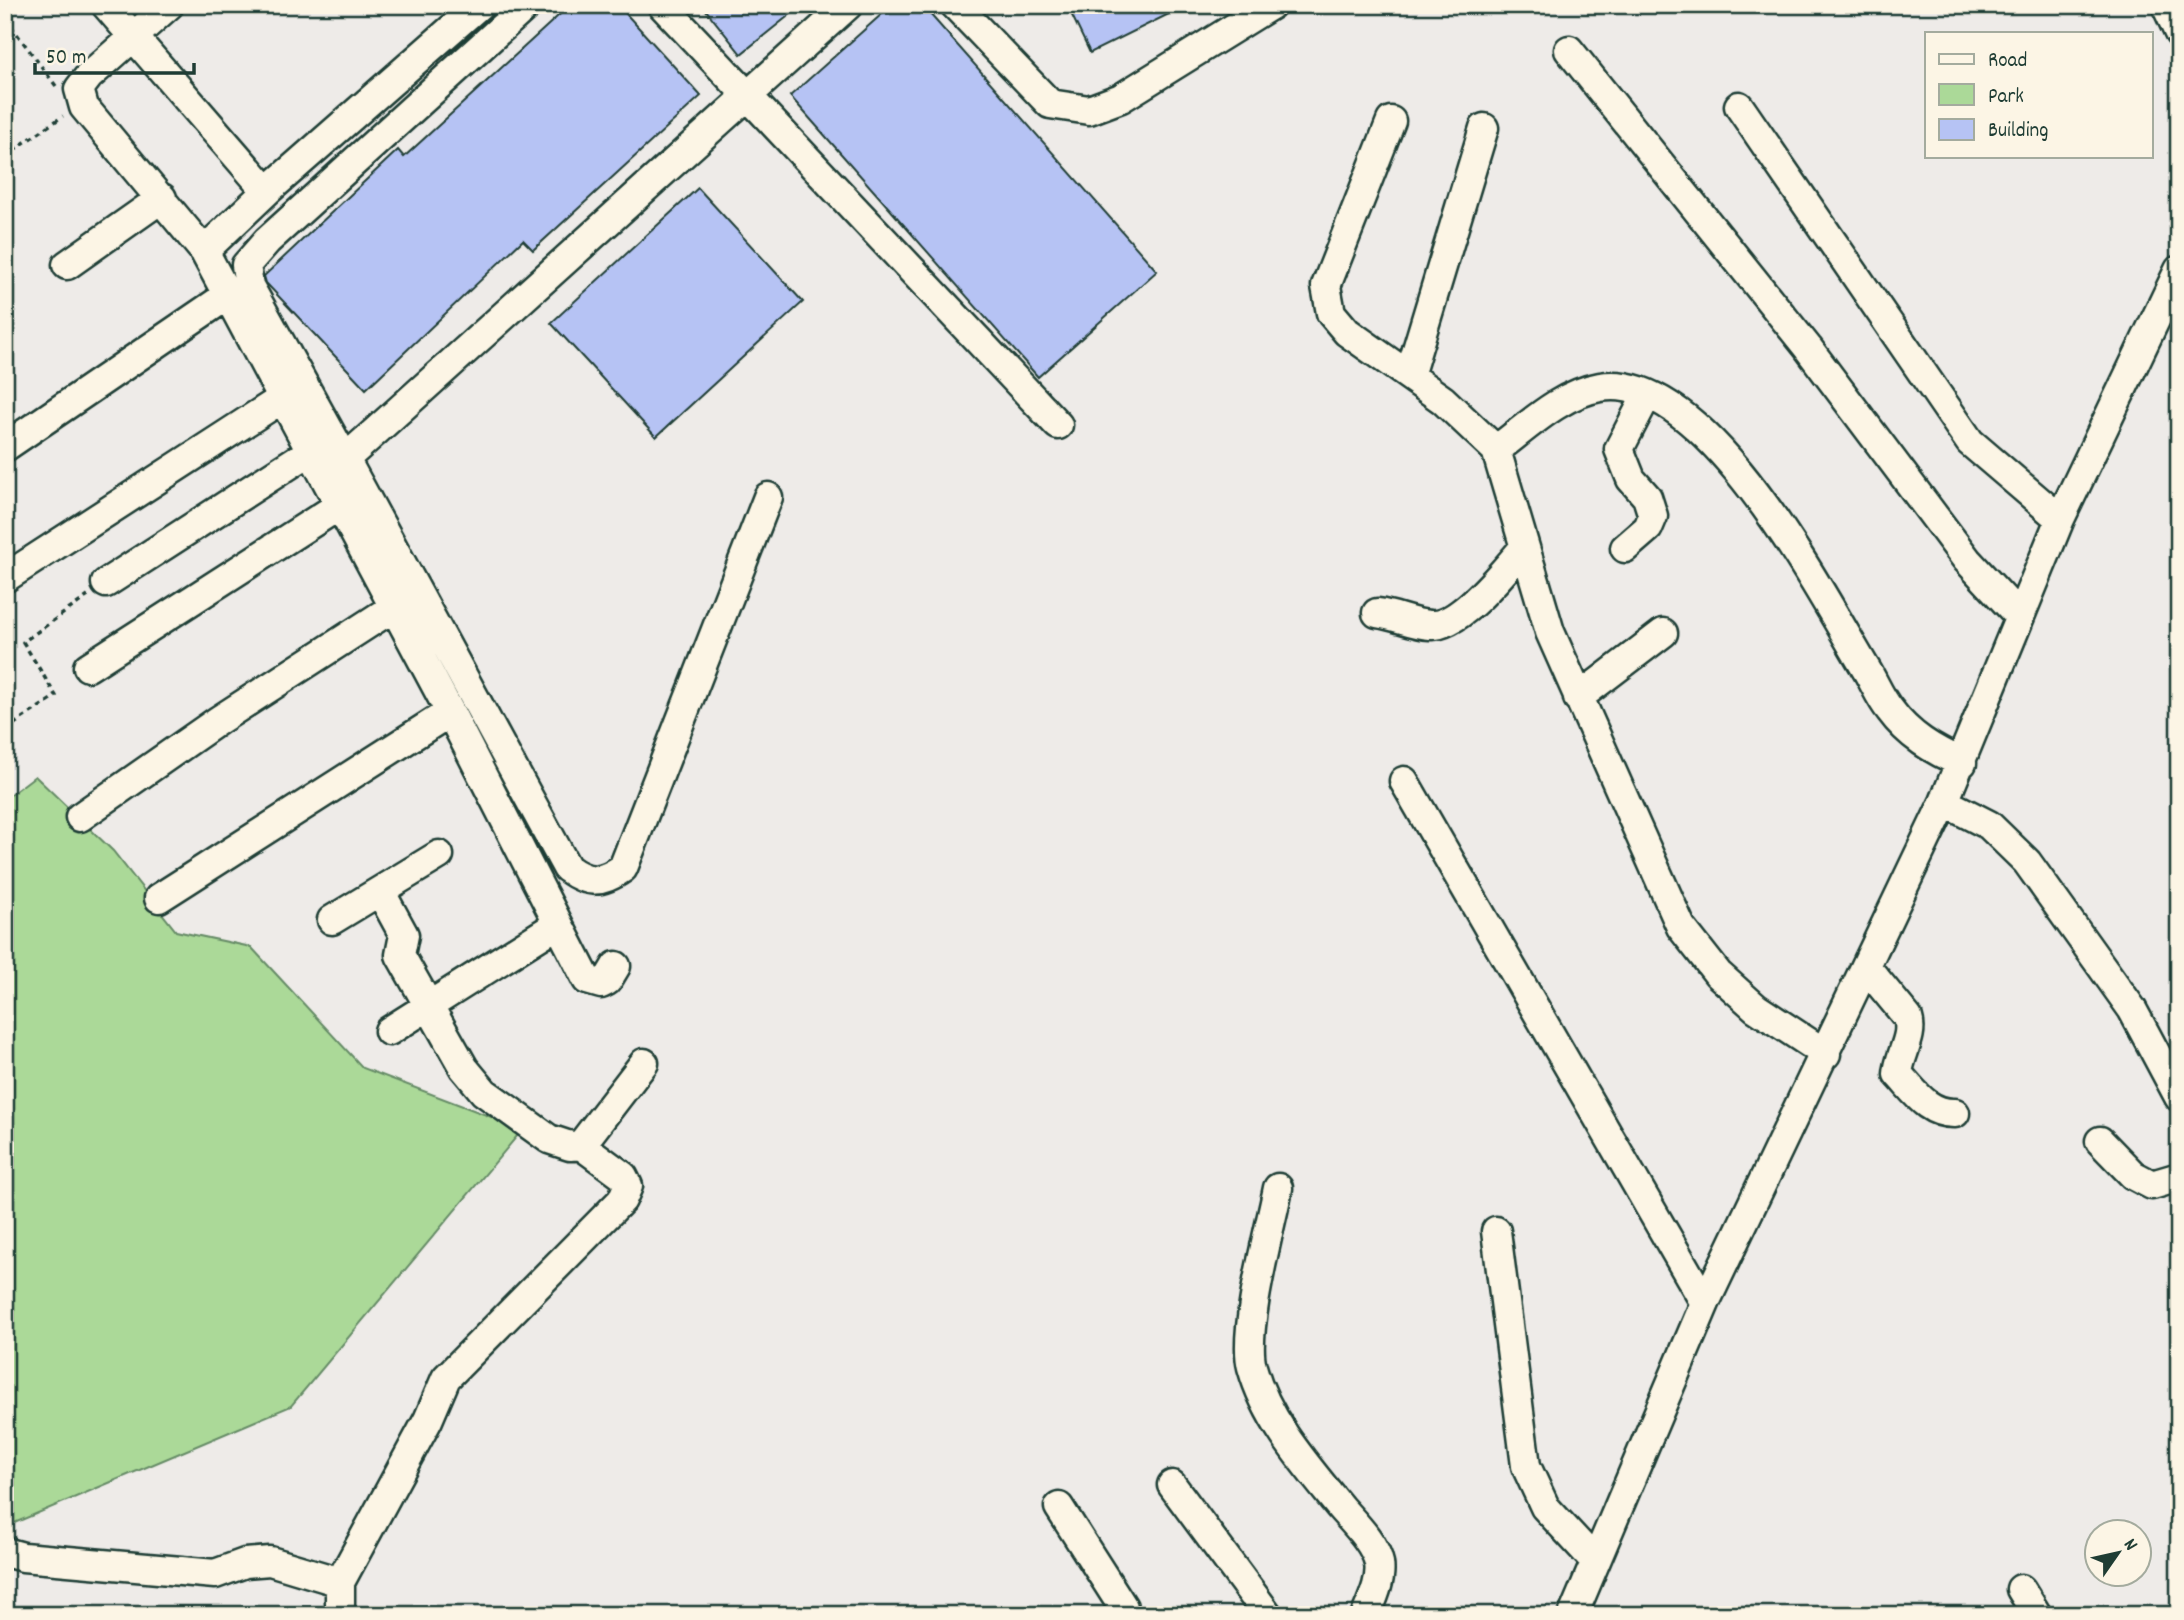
<svg xmlns="http://www.w3.org/2000/svg" width="2184" height="1620" font-family="Dekko,sans-serif">
<style>
.green{fill:#abd998;stroke:#658b66;stroke-width:2}
.building{fill:#b6c3f4;stroke:#1f3d34;stroke-width:2}
.lines{fill:none;stroke-linecap:round;stroke-linejoin:round}
.minor-casing{stroke:#1f3d34;stroke-width:33}
.path{stroke:#1f3d34;stroke-width:3.5;stroke-dasharray:5 5;stroke-linecap:butt}
.minor{stroke:#fcf5e5;stroke-width:28}
</style>
<rect width="100%" height="100%" fill="#eeebe8"/>
<filter id="ink" filterUnits="userSpaceOnUse"><feTurbulence type="fractalNoise" baseFrequency=".0143" numOctaves="2"/><feDisplacementMap in="SourceGraphic" scale="14" xChannelSelector="R" yChannelSelector="G"/><feConvolveMatrix kernelMatrix="1 2 1 2 8 2 1 2 1" color-interpolation-filters="sRGB"/></filter>
<g filter="url(#ink)">
<path class="green" d="M35 776 113 851 176 931 251 947 363 1068 523 1129 291 1406 5 1527V799Z"/>
<path class="building" d="M570 5H618L701 96 533 250 523 240 366 389 266 283 264 276 398 150 404 157Z
M702 5H802L741 54Z
M892 5H922L1157 271 1038 377 790 96Z
M1067 5H1187L1090 53Z
M698 188 803 302 656 437 551 323Z"/>
<g class="lines">
<defs>
<path id="minor" d="M106 5 267 191
M169 5 89 76 79 89 84 107 204 251 450 712 587 980 601 984 607 981 616 966
M662 5 1058 425
M955 5 1050 104 1089 110 1121 98 1271 5
M2166 5 2179 33
M1569 50 1808 348 1967 560 2019 616
M1739 106 1970 442 2060 519
M1391 121 1326 286 1331 313 1347 332 1443 400 1496 450 1550 632 1681 927 1718 974 1756 1008 1826 1054
M204 251 267 191 479 5
M67 265 162 198
M1409 376 1484 128
M5 447 228 295
M1496 450C1527 427 1560 394 1600 387 1705 369 1820 593 1866 669 1874 682 1880 698 1890 710 1909 736 1933 750 1962 763
M345 459 249 286 246 265 267 241 527 5
M768 497 623 868C602 883 588 884 567 868L345 459 848 5
M1625 548 1648 528 1653 516 1647 497 1631 479 1619 449 1647 395
M5 578 283 398
M106 583 312 450
M1377 613C1395 615 1412 624 1430 625 1460 628 1505 569 1524 548
M88 667 340 505
M1578 698 1663 633
M1404 781 1705 1303
M1944 802 1989 825 2027 862 2132 1009 2179 1097
M80 817 219 720 394 607
M380 891 404 935 400 955 464 1068 484 1092 549 1139 570 1146 581 1145 644 1063
M159 898 450 712
M332 920 439 855
M1866 967 1908 1018C1914 1037 1899 1055 1898 1074 1915 1092 1928 1114 1955 1113
M389 1031 558 924
M2100 1141 2133 1175 2152 1185 2179 1177
M1278 1188C1270 1229 1242 1331 1252 1367 1267 1421 1305 1464 1340 1507 1353 1522 1375 1543 1379 1563 1382 1580 1372 1600 1366 1615
M1496 1231 1526 1466 1545 1507 1595 1561
M1172 1485 1268 1615
M1059 1507 1123 1607 1124 1615
M5 1552 23 1557 215 1574 245 1563 270 1561 340 1582
M2021 1589 2037 1615
M340 1615V1582L428 1420 446 1378 622 1200 628 1186 623 1176 581 1145
M1573 1615 1705 1303 1944 802 2060 519 2179 270"/>
</defs>
<use href="#minor" class="minor-casing"/>
<path class="path" d="M5 18 56 86
M5 156 63 116
M5 730 56 696 23 642 88 596"/>
<use href="#minor" class="minor"/>
</g>
</g>
<rect width="2184" height="1620" fill="none" stroke="#fcf5e5" stroke-width="28"/>
<rect x="14" y="14" width="2156" height="1592" fill="none" stroke="#1f3d34" stroke-width="2.5" filter="url(#ink)"/>
<rect x="1925" y="32" width="228" height="126" fill="#fcf5e5" stroke="#a4ab9e" stroke-width="2"/>
<rect x="1939" y="54" width="35" height="10" fill="#fcf5e5" stroke="#a4ab9e" stroke-width="2"/>
<text x="1988" y="66" font-size="21" fill="#1f3d34">Road</text>
<rect x="1939" y="84" width="35" height="21" fill="#abd998" stroke="#a4ab9e" stroke-width="2"/>
<text x="1988" y="102" font-size="21" fill="#1f3d34">Park</text>
<rect x="1939" y="119" width="35" height="21" fill="#b6c3f4" stroke="#a4ab9e" stroke-width="2"/>
<text x="1988" y="136" font-size="21" fill="#1f3d34">Building</text>
<g transform="translate(2118 1553) rotate(56)"><circle r="33" fill="#fcf5e5" stroke="#a4ab9e" stroke-width="2"/>
<path d="M0-5L12 26L0 18L-12 26Z" fill="#1f3d34"/>
<text y="-10" font-size="19" font-weight="bold" text-anchor="middle" fill="#1f3d34">N</text>
</g>
<path d="M35 63v10h159v-10" fill="none" stroke="#1f3d34" stroke-width="3.5"/>
<text x="46" y="63" font-size="21" fill="#1f3d34" stroke="#fcf5e5" stroke-width="5" paint-order="stroke">50 m</text>
</svg>
